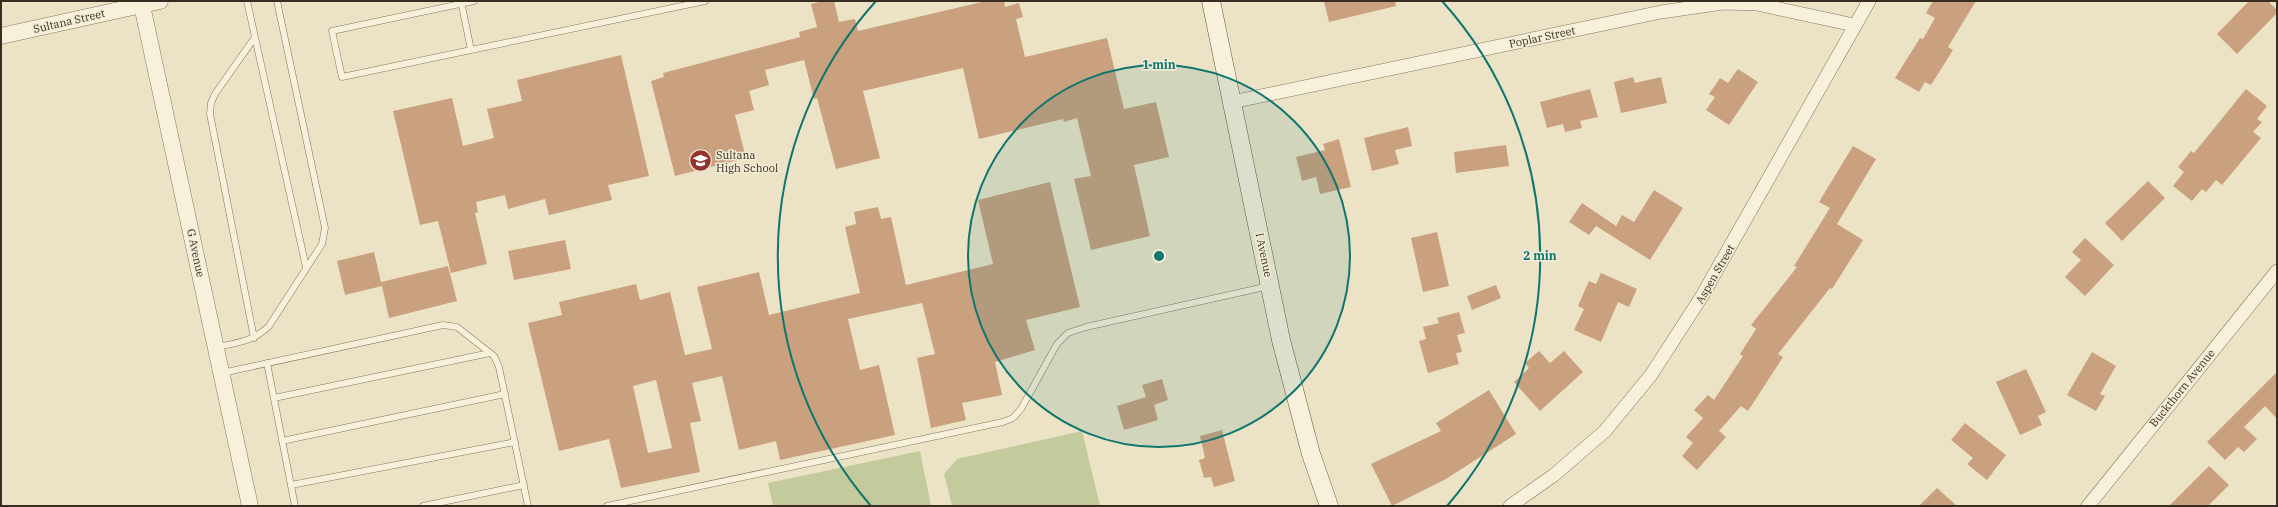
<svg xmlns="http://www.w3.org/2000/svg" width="2278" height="507" font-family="'IBM Plex Serif',serif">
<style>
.green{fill:#c3ca9b}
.building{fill:#c9a17f;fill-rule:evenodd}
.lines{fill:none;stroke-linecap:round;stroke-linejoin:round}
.service-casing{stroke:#87755d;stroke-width:7}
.minor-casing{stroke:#87755d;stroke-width:14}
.tertiary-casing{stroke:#87755d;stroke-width:17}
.secondary-casing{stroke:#695640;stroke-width:19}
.service{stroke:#f7f0da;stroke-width:6}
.minor{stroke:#f7f0da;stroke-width:13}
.tertiary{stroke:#f7f0da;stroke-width:16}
.secondary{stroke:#f7f0da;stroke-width:18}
.ring{fill:none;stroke:#0f766e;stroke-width:2}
.labels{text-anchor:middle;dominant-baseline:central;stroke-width:3;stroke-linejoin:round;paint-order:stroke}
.street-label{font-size:11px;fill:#382d20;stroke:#f4edd6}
.poi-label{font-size:11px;fill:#382d20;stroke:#f4edd6;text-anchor:start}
.centre{fill:#0f766e;stroke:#f4edd6;stroke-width:2}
.ring-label{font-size:12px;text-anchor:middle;font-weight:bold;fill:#0f766e;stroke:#f4edd6;stroke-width:3;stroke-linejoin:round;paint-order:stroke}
</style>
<rect width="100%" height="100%" fill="#ece3c7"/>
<path class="green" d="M1082 431 1100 506H952L944 474 957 459Z
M920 451 931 506H773L768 483Z"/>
<path class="building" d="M823 1H834L839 22 855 19 858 31 986 1H1004L1005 7 1019 3 1023 17 1016 19 1025 57 1107 38 1124 109 1156 102 1169 157 1134 165 1150 236 1091 250 1074 179 1091 176 1077 118 1064 122 1063 119 979 139 963 68 863 91 880 158 836 169 817 98 814 99 804 60 765 70 769 85 749 91 754 110 735 115 746 158 675 176 651 81 664 77 663 73 800 37 799 32 817 27 811 4Z
M1324 1H1395L1396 6 1329 22Z
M1933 1H1976L1948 47 1953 50 1931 85 1925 82 1919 92 1895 78 1920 38 1923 39 1935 18 1926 13Z
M2249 1H2268L2277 10V13L2237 54 2217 34Z
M621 55 649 176 608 185 612 200 549 215 545 199 508 209 505 195 476 202 478 212 475 213 487 264 451 273 438 221 420 225 393 111 452 98 463 146 494 138 487 109 522 101 517 80Z
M1738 69 1758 82 1729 125 1706 110 1715 97 1709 94 1720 78 1728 83Z
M1633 77 1635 83 1661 77 1667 103 1621 113 1614 82Z
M1590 89 1598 117 1580 121 1582 128 1565 132 1563 124 1547 128 1540 102Z
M2246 89 2267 106 2257 119 2262 122 2253 132 2261 138 2222 185 2216 180 2206 192 2202 189 2192 201 2173 186 2184 172 2178 167 2191 151 2194 153Z
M1408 127 1412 146 1395 150 1399 164 1372 171 1364 138Z
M1339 139 1351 187 1320 194 1316 177 1302 181 1296 157 1325 150 1323 144Z
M1506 145 1509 166 1456 173 1454 152Z
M1853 146 1876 159 1837 224 1863 240 1832 289 1830 288 1778 354 1783 357 1748 411 1741 406 1719 431 1726 437 1697 470 1682 456 1693 443 1686 437 1703 418 1694 410 1708 395 1714 400 1743 356 1740 354 1756 329 1751 325 1797 267 1794 266 1830 208 1819 202Z
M2148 181 2165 198 2122 241 2105 223Z
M1050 182 1080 307 1026 320 1035 350 995 362 1002 395 962 403 966 420 931 428 917 358 935 354 922 303 848 319 860 370 879 365 895 435 780 460 776 441 739 450 722 376 692 383 701 421 690 423 700 472 621 488 609 439 559 451 528 323 562 315 559 302 636 284 640 300 670 292 685 355 712 349 697 287 759 272 769 315 860 293 845 227 856 224 854 212 878 207 881 219 891 217 906 285 993 264 978 200ZM656 380 672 448 648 453 633 386Z
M1654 190 1683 208 1650 260 1596 226 1589 235 1569 222 1582 203 1616 226 1622 215 1634 222Z
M1437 232 1449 286 1423 292 1411 238Z
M2085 238 2114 265 2085 296 2065 277 2081 260 2072 252Z
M565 240 571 269 514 280 508 251Z
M374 252 381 282 448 266 457 301 389 318 382 286 345 295 337 261Z
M1601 273 1637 289 1629 307 1618 302 1601 342 1574 330 1584 309 1578 306 1589 281 1596 284Z
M1496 285 1501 298 1472 310 1467 296Z
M1459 312 1465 333 1457 335 1462 352 1456 353 1459 364 1428 373 1419 341 1426 339 1423 327 1439 323 1437 318Z
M1539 351 1550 363 1564 351 1583 372 1540 411 1514 382 1529 368 1525 363Z
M2092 352 2116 366 2100 394 2105 396 2096 411 2067 395Z
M2026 369 2046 412 2038 416 2042 425 2020 435 1996 382Z
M2277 372V419L2265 406 2244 427 2257 439 2244 452 2238 447 2225 460 2207 442Z
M1162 379 1168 400 1154 405 1158 420 1124 430 1117 406 1146 397 1142 385Z
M1489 390 1516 434 1446 479 1392 506 1371 464 1441 431 1436 423Z
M1965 423 2006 455 1987 480 1967 464 1973 458 1951 440Z
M1222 430 1235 481 1214 487 1211 477 1204 478 1199 460 1205 458 1200 436Z
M2209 466 2229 485 2208 506H2169Z
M1937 488 1957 506H1919Z"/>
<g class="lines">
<defs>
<path id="service" d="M247 1 306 267
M461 1 471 50
M474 1 332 31 342 77 705 1
M254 338 210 114 211 103 215 94 255 37
M217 347C237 343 254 341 269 326L322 244 325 228 277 1
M267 363 295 506
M222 373 443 325 457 327 494 356 499 367 528 506
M274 398 490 353
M282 441 505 394
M291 485 515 442
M423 506 524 485
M607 506 1003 422 1013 418 1021 409 1057 344 1068 333 1086 327 1269 286"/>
<path id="minor" d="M1232 102 1661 12 1723 3 1757 4 1854 25
M1510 506 1554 475 1605 431 1651 375 1702 296 1869 1
M2088 506 2277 271"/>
<path id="tertiary" d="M141 1 250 506
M1 36 160 1"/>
<path id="secondary" d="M1211 1 1281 340 1311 454 1329 506"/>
</defs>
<use href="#service" class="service-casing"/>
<use href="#minor" class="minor-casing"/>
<use href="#tertiary" class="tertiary-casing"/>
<use href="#secondary" class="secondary-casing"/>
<use href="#service" class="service"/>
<use href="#minor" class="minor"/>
<use href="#tertiary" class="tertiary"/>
<use href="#secondary" class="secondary"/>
</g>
<circle cx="1159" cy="256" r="191" fill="#0f766e" fill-opacity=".12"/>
<g class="ring">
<circle cx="1159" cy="256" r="191"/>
<path d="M871 506A381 381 0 0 1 876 1M1442 1A381 381 0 0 1 1447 506"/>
</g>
<defs>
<symbol id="school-disc" viewBox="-11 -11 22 22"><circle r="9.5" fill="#933330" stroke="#f4edd6"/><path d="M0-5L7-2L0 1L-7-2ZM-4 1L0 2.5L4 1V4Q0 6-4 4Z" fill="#fff"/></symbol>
</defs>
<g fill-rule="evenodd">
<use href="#school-disc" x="688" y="148" width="25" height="25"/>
</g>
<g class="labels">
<g class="street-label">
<text transform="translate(69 21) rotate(-13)">Sultana Street</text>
<text transform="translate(1542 37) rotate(-12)">Poplar Street</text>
<text transform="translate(196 253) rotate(78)">G Avenue</text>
<text transform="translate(1264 255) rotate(78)">I Avenue</text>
<text transform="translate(1715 274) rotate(-60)">Aspen Street</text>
<text transform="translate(2182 388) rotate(-51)">Buckthorn Avenue</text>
</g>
<g class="poi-label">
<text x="716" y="155">Sultana<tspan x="716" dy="13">High School</tspan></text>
</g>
</g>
<circle cx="1159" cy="256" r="6" class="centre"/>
<g class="ring-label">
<text x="1159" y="69">1 min</text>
<text x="1540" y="260">2 min</text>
</g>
<rect width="2278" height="507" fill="none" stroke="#382d20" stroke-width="4"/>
</svg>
